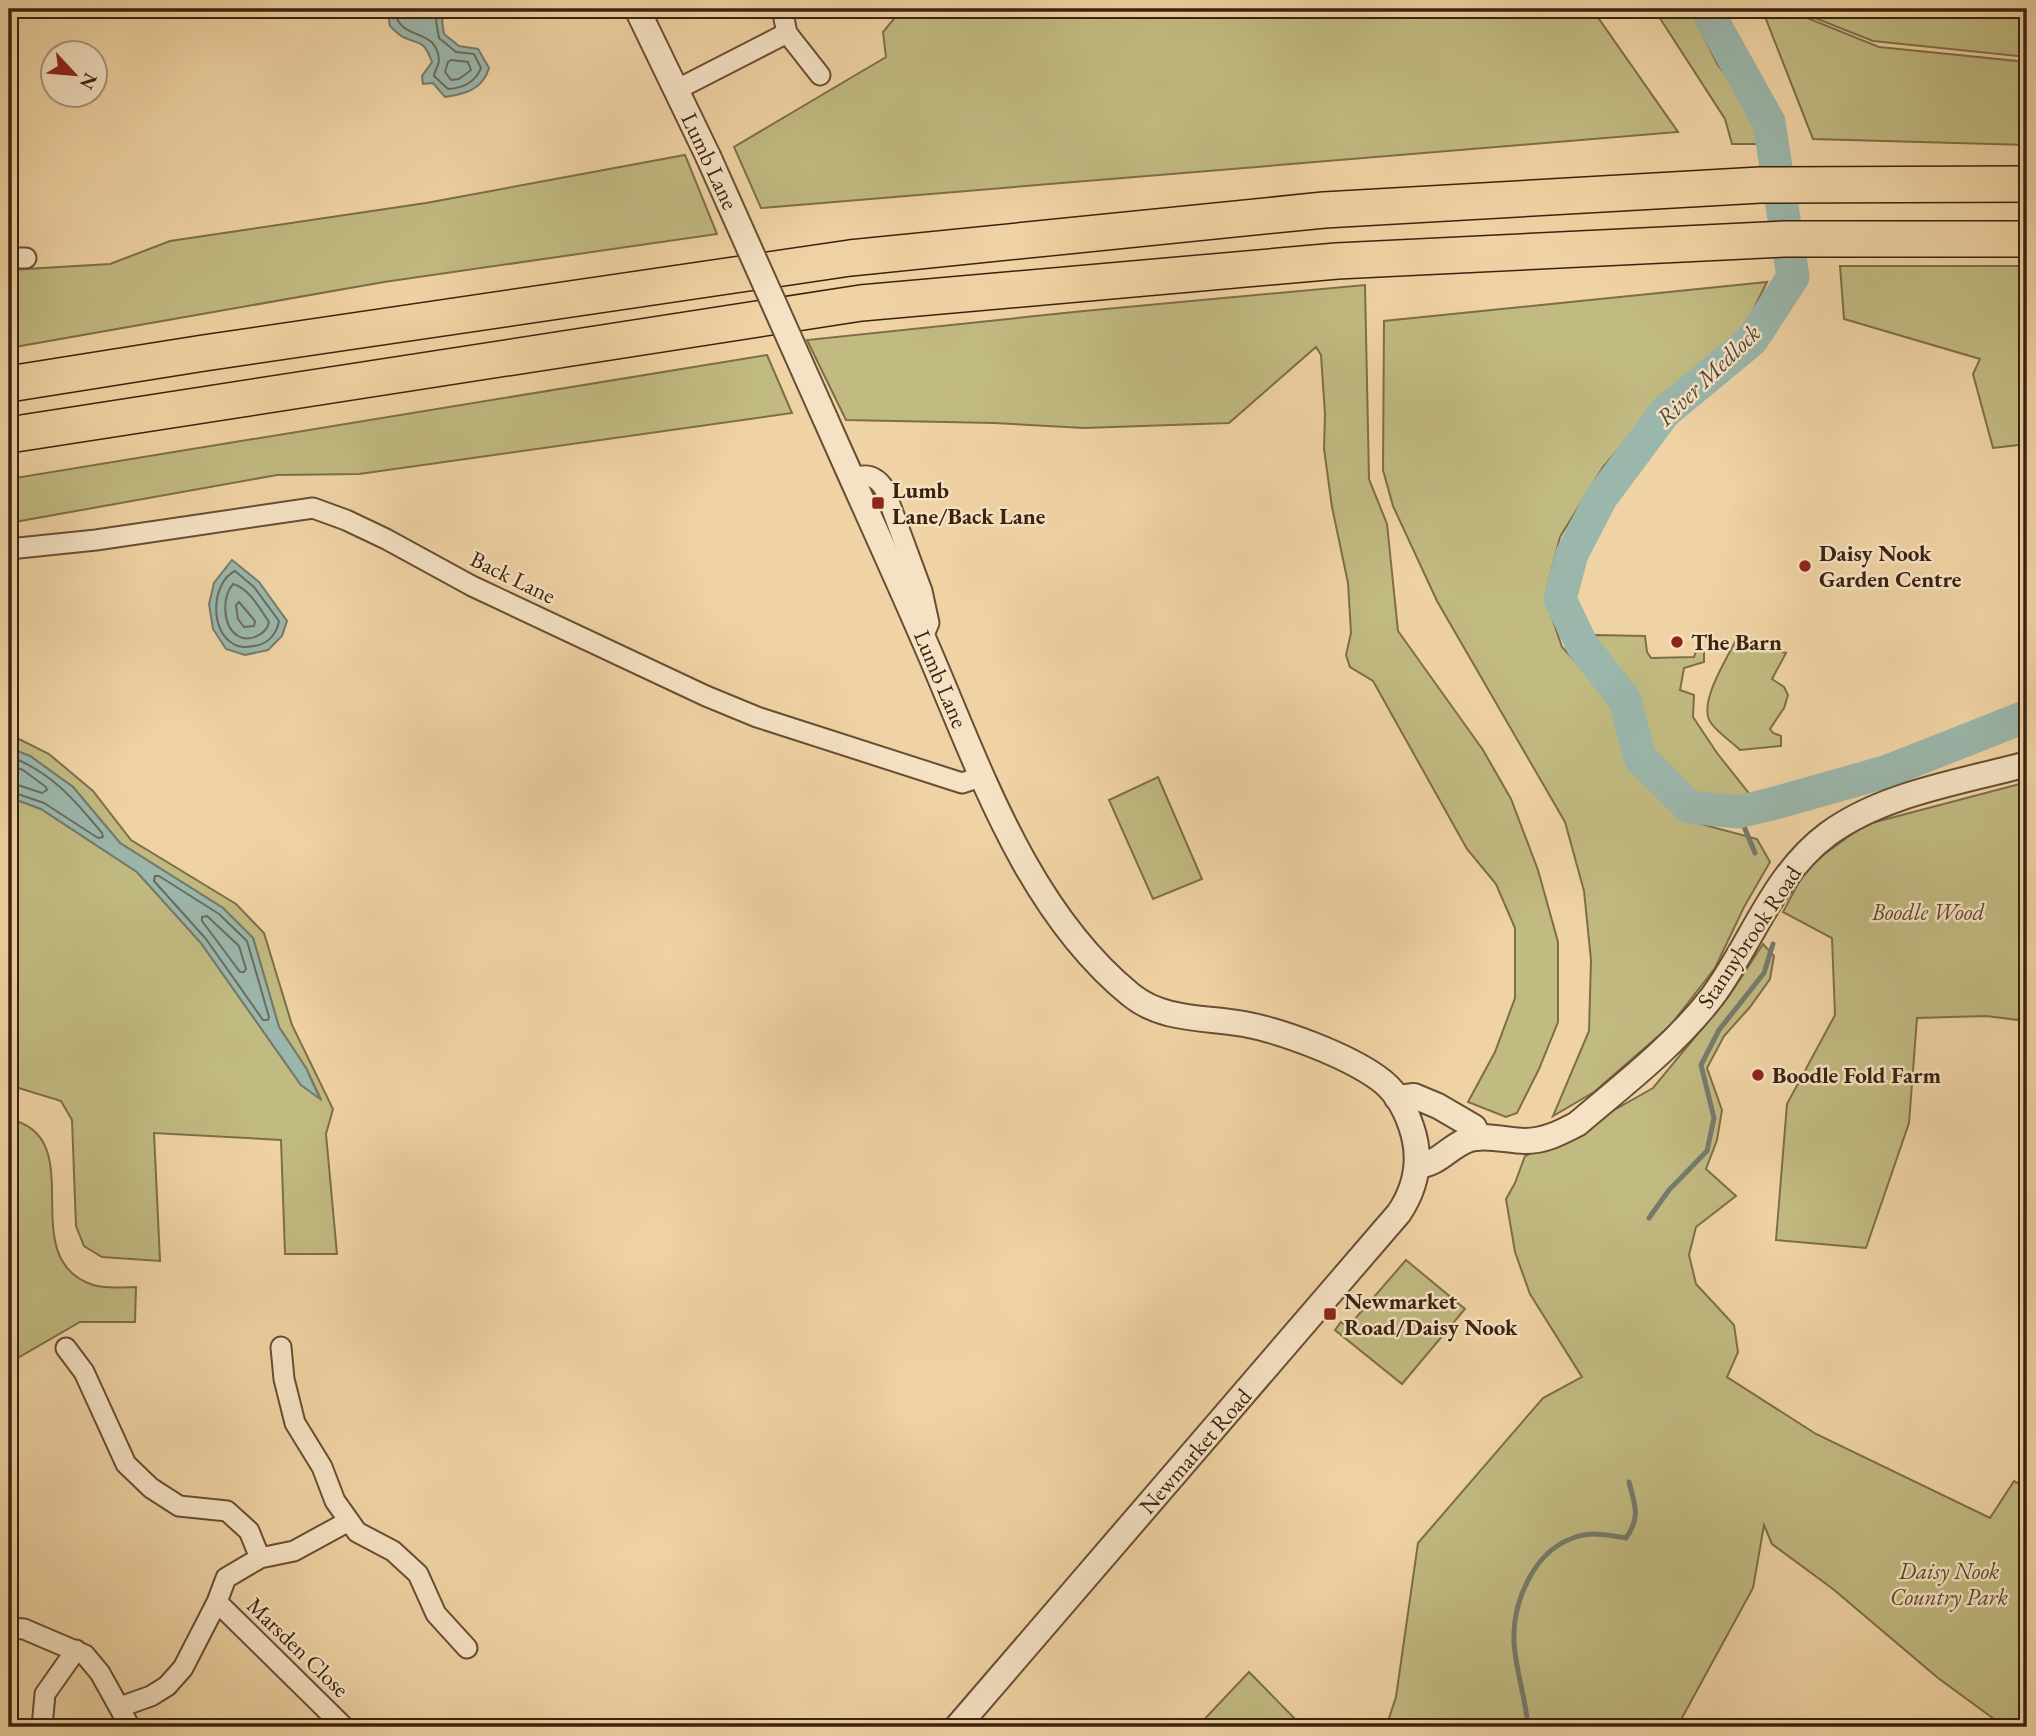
<svg xmlns="http://www.w3.org/2000/svg" width="2036" height="1736" font-family="'EB Garamond',serif">
<style>
.green{fill:#c1ba81;stroke:#7e6e48;stroke-width:2}
.water{fill:#9bb7ac;stroke:#757b6d;stroke-width:2}
.lines{fill:none;stroke-linecap:round;stroke-linejoin:round}
.shore{stroke:#6b6c5d;stroke-width:2}
.stream{stroke:#757b6d;stroke-width:5}
.river{stroke:#9bb7ac;stroke-width:33}
.minor-casing{stroke:#684e34;stroke-width:23}
.tertiary-casing{stroke:#684e34;stroke-width:28}
.motorway-casing{stroke:#3b220e;stroke-width:38}
.minor{stroke:#f5e2c4;stroke-width:19}
.tertiary{stroke:#f5e2c4;stroke-width:24}
.motorway{stroke:#f0d3a4;stroke-width:35}
.tertiary-bridge-casing{stroke:#684e34;stroke-width:28;stroke-linecap:butt}
.tertiary-bridge{stroke:#f5e2c4;stroke-width:24}
.poi-dot{fill:#8f2418;stroke:#f5e2c4;stroke-width:2.5}
.labels{text-anchor:middle;dominant-baseline:central;stroke-width:5;stroke-linejoin:round;paint-order:stroke}
.street-label{font-size:23px;fill:#3b220e;stroke:#f5e2c4}
.poi-label{font-size:23px;font-weight:bold;fill:#3b220e;stroke:#f5e2c4;text-anchor:start}
.park-label{font-size:23px;font-style:italic;fill:#5c482b;stroke:#f5e2c4}
.water-label{font-size:24px;font-style:italic;fill:#534736;stroke:#f5e2c4}
</style>
<rect width="100%" height="100%" fill="#f0d3a4"/>
<filter id="stains"><feTurbulence type="fractalNoise" baseFrequency=".00286" numOctaves="4"/><feColorMatrix values="0 0 0 0 .2 0 0 0 0 .09 0 0 0 0 .02 0 0 0 .5 -.17"/></filter>
<radialGradient id="worn" r=".72"><stop offset=".6" stop-color="#630" stop-opacity="0"/><stop offset="1" stop-color="#630" stop-opacity=".3"/></radialGradient>
<path class="green" d="M902 9H1592L1678 132 761 208 734 147 886 57 883 32Z
M1654 9H1690L1718 65 1757 117 1760 144H1732L1725 119Z
M1762 9H1785L1879 47 2027 62V145L1813 139Z
M1792 9H2027V57L1873 41Z
M685 155 717 234 384 282 9 348V270L110 264 170 241 426 203Z
M1840 266H2027V444L1993 448 1973 374 1980 359 1844 319Z
M1767 282 1741 335 1662 398 1603 467 1560 537 1545 597 1562 647 1613 702 1627 761 1679 818 1757 839 1770 862 1744 907 1715 968 1670 1026 1594 1092 1553 1116 1589 1031 1591 960 1584 891 1565 822 1437 601 1393 506 1383 470 1384 321Z
M1365 285 1369 479 1387 524 1398 631 1483 750 1511 799 1538 870 1558 942V1022L1539 1069 1517 1113 1506 1117 1468 1102 1495 1052 1515 998V928L1496 884 1467 849 1373 681 1350 667 1346 655 1351 633 1348 583 1332 507 1324 449 1325 414 1321 355 1316 347 1229 423 1084 428 994 423 846 420 807 340 1084 311Z
M767 355 792 413 359 474 277 475 9 523V479Z
M1596 635 1645 636 1647 652 1651 658 1694 657 1696 651H1704V662L1684 668 1680 690 1694 695 1693 717 1717 753 1751 796 1752 804H1726L1688 794 1663 769 1652 754 1644 728 1623 687 1584 637Z
M1736 640 1786 653 1772 679 1784 687 1788 695 1784 708 1770 729 1773 733 1781 736V746L1740 750C1731 741 1718 733 1711 723 1697 704 1727 659 1736 640Z
M9 734 49 754 93 791 131 840 236 904 264 933 292 1025 333 1109 326 1134 337 1254H285L281 1140 154 1133 160 1261 102 1257 84 1246 76 1226 72 1120 61 1101 9 1085V797L41 809 137 872 201 943 301 1085 320 1097 306 1068 279 1027 253 938 223 908 120 843 73 787 30 756 9 748Z
M1158 777 1202 879 1153 899 1109 800Z
M2027 782V1021L1986 1016 1917 1018 1909 1123 1866 1248 1776 1240 1787 1104 1835 1015 1832 938 1783 912 1807 867 1864 825Z
M1763 944 1774 956 1770 979 1750 1007 1724 1036 1707 1068 1722 1110 1717 1140 1706 1169 1736 1196 1696 1227 1689 1255 1696 1284 1734 1325 1738 1352 1727 1377 1816 1434 1990 1518 2014 1481 2027 1488V1727H2005L1938 1678 1833 1589 1772 1544 1764 1525 1753 1588 1677 1727H1386L1396 1697 1418 1543 1543 1398 1582 1377 1530 1294 1515 1252 1506 1199 1515 1183 1525 1156 1559 1141 1653 1088 1729 996Z
M9 1119C93 1137 12 1258 93 1285 105 1289 123 1287 136 1287L135 1322H80L9 1363Z
M1406 1260 1465 1309 1402 1384 1335 1330 1341 1322 1348 1327Z
M1249 1672 1303 1727H1197Z"/>
<path class="water" d="M387 9H446L442 21 444 34 459 46 478 49 489 68C483 90 464 94 445 97L433 83 423 84 422 76 432 62C423 39 422 46 403 37 399 35 394 30 390 26Z
M232 560 259 582 287 621 282 636 268 650 245 655 226 649 213 629 209 604 214 583Z
M9 748 30 756 73 787 120 843 223 908 253 938 279 1027 306 1068 320 1099 301 1085 201 943 137 872 41 809 9 797Z"/>
<g class="lines">
<path class="shore" d="M394 9C400 44 436 25 439 60 439 66 434 71 434 76L448 89C463 88 475 83 481 68L474 54 456 52 439 38 436 21 439 9
M451 60 468 62 471 70 459 79 451 80 445 72 448 62Z
M235 571 254 587 279 621C277 632 270 642 259 645 250 647 240 649 232 643 209 629 212 582 235 571Z
M233 584C249 588 260 609 269 622 267 634 249 643 238 636 222 626 222 597 233 584Z
M239 602 255 621 254 626 244 627 238 619 236 605Z
M9 756C51 772 74 799 102 833L103 837 98 838 44 803 9 791
M9 765 23 770 46 787 47 790 42 793 9 782
M155 876H159L219 914 247 941 269 1017 268 1020H263L206 939 154 881Z
M207 916 239 946 246 969 244 972H240L202 921V917Z"/>
<path class="stream" d="M1738 812 1755 853
M1649 1218 1669 1190 1707 1151 1714 1118 1701 1065 1719 1030 1764 973 1773 944
M1528 1727C1526 1699 1516 1672 1514 1643 1512 1603 1533 1552 1573 1538 1591 1531 1608 1535 1626 1538 1641 1517 1635 1505 1629 1482"/>
<path class="river" d="M1706 9 1769 122 1793 277 1752 340 1665 412 1601 498 1572 554 1560 599 1582 645 1625 700 1640 758 1689 807 1738 812 1775 803 1885 772 2027 716"/>
<defs>
<path id="minor" d="M782 9 787 33
M676 90 787 33 820 75
M9 258H26
M852 479C866 473 875 475 884 488L922 591 929 623 923 637
M9 549 96 540 313 508 346 520 386 539 472 586 706 696 757 717 962 783 983 776
M281 1347 284 1379 295 1423 322 1467 335 1501 357 1532 393 1551 418 1574 436 1614 467 1648
M66 1348 84 1372 126 1464 151 1488 179 1506 227 1511 249 1531 260 1558
M217 1602 344 1727
M9 1628 24 1629 85 1655 100 1673 130 1727
M120 1707 151 1696 167 1686 183 1668 217 1602 226 1578 260 1558 294 1551 349 1521
M42 1727 45 1694 76 1650"/>
<path id="tertiary" d="M637 9 708 156
M825 418C860 497 896 575 930 654 981 773 1028 911 1131 995 1163 1021 1205 1017 1244 1024 1282 1031 1346 1055 1378 1078 1394 1089 1405 1108 1411 1126 1422 1157 1417 1186 1399 1213L957 1727
M1397 1098 1414 1096 1438 1106 1474 1127 1479 1138
M1417 1166C1440 1164 1450 1145 1470 1139 1487 1134 1508 1141 1525 1141 1544 1141 1560 1133 1577 1124 1624 1084 1674 1046 1712 997 1752 943 1772 876 1828 834 1884 793 1962 782 2027 764"/>
<path id="motorway" d="M9 384 204 353 850 258 1324 210 1760 185 2027 184
M9 435 861 303 1337 261 1785 239H2027"/>
</defs>
<use href="#minor" class="minor-casing"/>
<use href="#tertiary" class="tertiary-casing"/>
<use href="#motorway" class="motorway-casing"/>
<use href="#minor" class="minor"/>
<use href="#tertiary" class="tertiary"/>
<use href="#motorway" class="motorway"/>
<defs>
<path id="tertiary-bridge" d="M708 156 825 418"/>
</defs>
<use href="#tertiary-bridge" class="tertiary-bridge-casing"/>
<use href="#tertiary-bridge" class="tertiary-bridge"/>
</g>
<g class="poi-dot">
<rect x="871" y="496" width="14" height="14" rx="3.5"/>
<circle cx="1805" cy="566" r="7"/>
<circle cx="1677" cy="642" r="7"/>
<circle cx="1758" cy="1075" r="7"/>
<rect x="1323" y="1307" width="14" height="14" rx="3.5"/>
</g>
<g class="labels">
<g class="street-label">
<text transform="translate(710 161) rotate(65)">Lumb Lane</text>
<text transform="translate(513 577) rotate(26)">Back Lane</text>
<text transform="translate(941 679) rotate(67)">Lumb Lane</text>
<text transform="translate(1749 937) rotate(-56)">Stannybrook Road</text>
<text transform="translate(1195 1451) rotate(-49)">Newmarket Road</text>
<text transform="translate(298 1647) rotate(44)">Marsden Close</text>
</g>
<g class="poi-label">
<text x="892" y="490">Lumb<tspan x="892" dy="26">Lane/Back Lane</tspan></text>
<text x="1819" y="553">Daisy Nook<tspan x="1819" dy="26">Garden Centre</tspan></text>
<text x="1691" y="642">The Barn</text>
<text x="1772" y="1075">Boodle Fold Farm</text>
<text x="1344" y="1301">Newmarket<tspan x="1344" dy="26">Road/Daisy Nook</tspan></text>
</g>
<g class="park-label">
<text x="1928" y="912">Boodle Wood</text>
<text x="1949" y="1571">Daisy Nook<tspan x="1949" dy="26">Country Park</tspan></text>
</g>
<g class="water-label">
<text transform="translate(1708 375) rotate(-44)">River Medlock</text>
</g>
</g>
<rect width="2036" height="1736" fill="none" stroke="#f0d3a4" stroke-width="35"/>
<rect x="10" y="10" width="2015" height="1715" fill="none" stroke="#3b220e" stroke-width="3.5"/>
<rect x="18" y="18" width="2001" height="1701" fill="none" stroke="#3b220e" stroke-width="2"/>
<g transform="translate(74 74) rotate(116)"><circle r="33" fill="#f5e2c4" stroke="#ab957b" stroke-width="2"/>
<path d="M0-5L12 26L0 18L-12 26Z" fill="#8f2418"/>
<text y="-10" font-size="19" font-weight="bold" text-anchor="middle" fill="#3b220e">N</text>
</g>
<rect width="100%" height="100%" filter="url(#stains)"/>
<rect width="100%" height="100%" fill="url(#worn)"/>
</svg>
